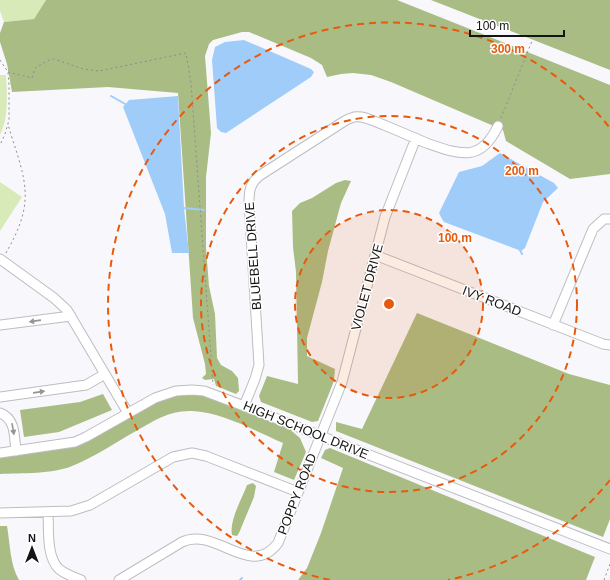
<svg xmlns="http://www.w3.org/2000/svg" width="610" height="580" font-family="Helvetica,sans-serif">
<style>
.green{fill:#d8eab8}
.forest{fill:#a9bc84}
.water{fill:#a0ccf9}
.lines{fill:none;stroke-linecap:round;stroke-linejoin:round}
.stream{stroke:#a0ccf9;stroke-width:2}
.minor-casing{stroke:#bdbdc1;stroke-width:11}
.path{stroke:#8d8d90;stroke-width:1;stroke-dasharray:2 3;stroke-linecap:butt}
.minor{stroke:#fff;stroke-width:9}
.oneway{fill:#959596}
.ring{fill:none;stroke:#e8590c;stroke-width:2;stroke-dasharray:7 5}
.labels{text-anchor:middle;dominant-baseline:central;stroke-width:3;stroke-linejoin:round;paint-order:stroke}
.street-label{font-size:13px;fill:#141415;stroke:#fff}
.centre{fill:#e8590c;stroke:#fff;stroke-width:2}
.ring-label{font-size:12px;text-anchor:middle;font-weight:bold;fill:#e8590c;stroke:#fff;stroke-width:3;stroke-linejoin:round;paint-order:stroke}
</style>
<rect width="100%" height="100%" fill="#f8f8fc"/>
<path class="green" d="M0 0H46L34 19 4 22 0 11Z
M0 75H6C7 94 9 118 0 135Z
M0 182 22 197 0 231Z"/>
<path class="forest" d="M46 0H397L610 85V174L570 179 506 141 503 130 391 82 371 75 353 73 341 74 327 77 322 65 311 58 249 32H242L213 40 209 44 205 56 211 133 206 177V248L209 286 215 314 217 358 221 365 232 371 238 378 239 391 236 394 216 386 214 379 205 380 202 378 206 374 205 364 193 318 178 93 108 87 12 92 7 64 0 42V33L4 22 34 19Z
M431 0H610V70Z
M345 180 351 181 341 203 328 251 322 282 307 338V356L335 369 334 381 318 421 312 422 261 402 259 396 267 376 298 384 296 272 293 247 292 211 300 203 312 198 336 183Z
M417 313 569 374 610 385V519L603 537 336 431V422L362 429Z
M103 394 112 410 59 432 24 437 20 410 80 402Z
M193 394 210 397 287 427 300 438 306 452 294 480 274 472 283 443C255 431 222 412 192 411 170 410 153 421 136 431 115 443 94 457 72 466 54 474 21 473 0 474V458L79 445 95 437 157 401 177 395Z
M330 448 595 557 586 580H298L307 568 321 533 343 468 321 458 325 450Z
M253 483 256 486 254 497 239 533 237 536 232 535C229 520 242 499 247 485Z
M0 526H7C10 543 10 565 19 580H0Z"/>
<path class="water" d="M244 40 311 69 314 72 311 77 226 133 221 132 217 128 212 60 215 47 225 42Z
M178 96 184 208 189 253H172L165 214 123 107 129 100Z
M500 153 554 183 558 188 543 202 525 248 521 251 444 222 442 219 439 213 459 172 482 166Z"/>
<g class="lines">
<path class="stream" d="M111 96 127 105
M183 208 204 210
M520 250 522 254
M240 580 242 578"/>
<defs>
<path id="minor" d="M375 255 603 344 610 345
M0 259 54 298 67 310 128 413
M0 325 71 316
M553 325 593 229 604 219H610
M0 397 86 385 105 374
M244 406 255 379 259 365 249 202C249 191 250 184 259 176L343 122C346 120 350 118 354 117 364 115 375 122 384 125 399 131 414 138 429 144 461 155 481 162 498 126
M0 413C16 419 14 436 16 451
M0 453 75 442 86 437 155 398 176 391 192 390 204 391 244 406 610 549
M48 512C49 528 46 557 59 569 65 574 73 577 81 580
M0 513 71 511 90 505 173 457 192 453 206 456 298 492
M119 580 182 542C216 526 250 580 278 543L342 382 385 217 416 138"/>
</defs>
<use href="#minor" class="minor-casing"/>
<path class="path" d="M0 60 8 72 9 85V120L5 134 0 145
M8 72 32 78 35 68 49 60 54 59 83 69 99 71 186 53 191 83 213 385
M501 118 532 41
M6 253C15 237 24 219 25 200 27 176 14 147 8 124
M604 580 610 564"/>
<use href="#minor" class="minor"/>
</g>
<defs><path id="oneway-solid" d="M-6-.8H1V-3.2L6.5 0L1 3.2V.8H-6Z"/></defs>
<g class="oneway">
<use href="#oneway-solid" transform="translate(35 321) rotate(172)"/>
<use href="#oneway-solid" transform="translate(39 392) rotate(-8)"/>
<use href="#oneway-solid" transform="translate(13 429) rotate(80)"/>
</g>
<circle cx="389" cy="304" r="94" fill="#e8590c" fill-opacity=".12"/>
<g class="ring">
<circle cx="389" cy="304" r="94"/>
<circle cx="389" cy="304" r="188"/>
<path d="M610 480A282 282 0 0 1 448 580M330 580A282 282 0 1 1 610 128"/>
</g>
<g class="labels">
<g class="street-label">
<text transform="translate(253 256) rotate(-94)">BLUEBELL DRIVE</text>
<text transform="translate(367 287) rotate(-75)">VIOLET DRIVE</text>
<text transform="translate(492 301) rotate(21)">IVY ROAD</text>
<text transform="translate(306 430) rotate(22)">HIGH SCHOOL DRIVE</text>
<text transform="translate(297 494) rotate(-69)">POPPY ROAD</text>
</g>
</g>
<circle cx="389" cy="304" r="6" class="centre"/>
<g class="ring-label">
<text x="508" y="53">300 m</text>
<text x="522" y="175">200 m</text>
<text x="455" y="242">100 m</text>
</g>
<g transform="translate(32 548)" stroke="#ffffff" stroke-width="3" paint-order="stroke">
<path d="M0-3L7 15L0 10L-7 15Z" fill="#141415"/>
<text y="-6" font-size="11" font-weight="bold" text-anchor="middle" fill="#141415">N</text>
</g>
<path d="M470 30v6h94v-6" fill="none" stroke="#141415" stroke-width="2"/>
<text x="476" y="30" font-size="12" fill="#141415" stroke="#ffffff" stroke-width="3" paint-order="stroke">100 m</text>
</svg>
